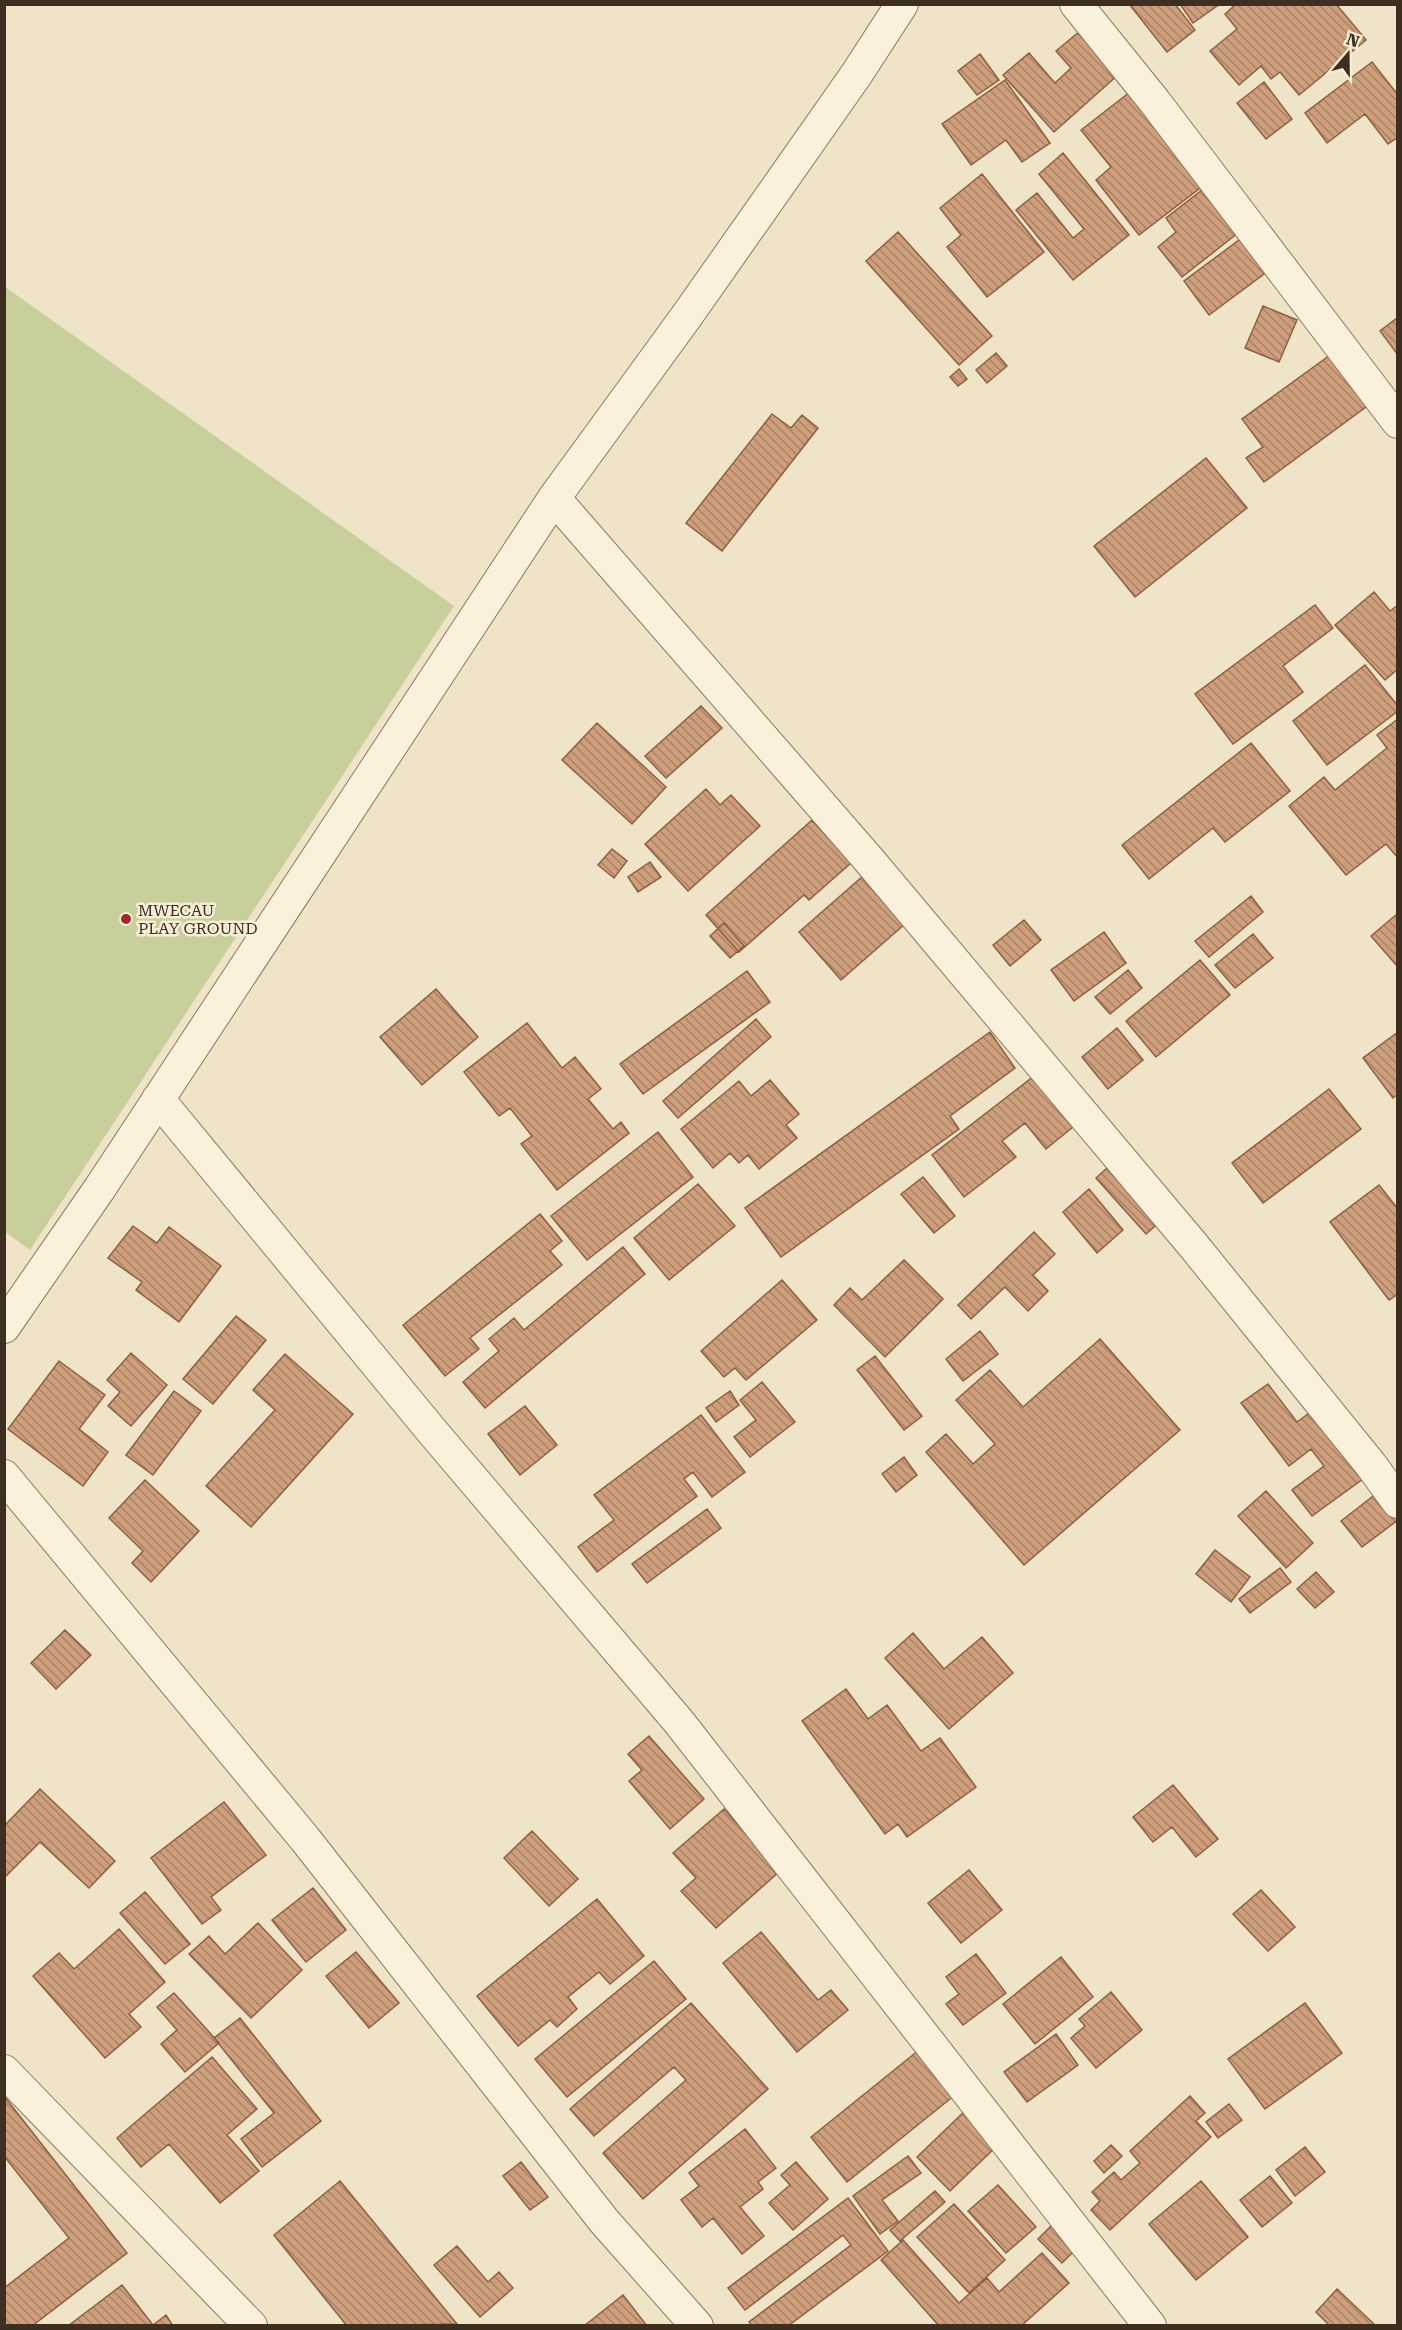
<svg xmlns="http://www.w3.org/2000/svg" width="1402" height="2330" font-family="'Roboto Serif',serif">
<style>
.green{fill:#c9cf9b}
.building{fill:url(#building-back-hatch);stroke:#8d5f41;stroke-width:1.5}
.lines{fill:none;stroke-linecap:round;stroke-linejoin:round}
.minor-casing{stroke:#8d765c;stroke-width:34}
.minor{stroke:#faf1dc;stroke-width:32}
.poi-dot{fill:#9e2a2b;stroke:#f7eed8;stroke-width:2}
.labels{text-anchor:middle;dominant-baseline:central;stroke-width:5;stroke-linejoin:round;paint-order:stroke}
.poi-label{font-size:16px;fill:#3d2e20;stroke:#f7eed8;text-anchor:start}
</style>
<defs>
<pattern id="building-back-hatch" width="6" height="6" patternUnits="userSpaceOnUse" patternTransform="scale(1.5)"><rect width="6" height="6" fill="#cf9f7d"/><path d="M-1 5l2 2M0 0l6 6M5-1l2 2" fill="none" stroke="#a98266"/></pattern>
</defs>
<rect width="100%" height="100%" fill="#f0e4c8"/>
<path class="green" d="M4 286 454 606 30 1250 4 1231Z"/>
<path class="building" d="M1129 4H1175L1195 30 1167 52Z
M1180 4H1216L1217 6 1193 23Z
M1236 4H1336L1366 40 1299 95 1280 72 1271 79 1261 66 1239 85 1210 51 1237 29 1225 14Z
M1080 31 1119 74 1054 132 1003 75 1029 53 1055 83 1071 68 1056 51Z
M980 54 999 80 977 95 958 71Z
M1372 62 1398 95V137L1388 144 1365 114 1327 143 1305 113Z
M1005 80 1050 143 1022 162 1006 140 971 165 942 124Z
M1264 82 1292 119 1266 139 1237 103Z
M1130 92 1204 185 1139 235 1096 180 1111 167 1081 130Z
M1063 153 1129 235 1073 280 1016 210 1037 193 1073 238 1084 229 1039 174Z
M982 174 1044 252 987 297 947 247 961 235 940 208Z
M1202 190 1238 233 1182 277 1158 247 1176 232 1166 218Z
M898 232 992 336 959 365 866 261Z
M1243 237 1268 271 1209 315 1184 281Z
M1263 306 1297 320 1279 362 1245 348Z
M1397 318 1398 319V355L1380 331Z
M1337 350 1374 401 1264 482 1246 458 1263 447 1242 419Z
M996 353 1007 366 987 383 976 370Z
M959 369 967 379 958 386 950 377Z
M772 414 791 428 802 415 818 428 722 551 686 523Z
M1206 458 1247 508 1135 597 1094 546Z
M1374 592 1390 611 1398 605V669L1385 680 1335 625Z
M1315 605 1333 628 1283 666 1303 692 1233 744 1195 694Z
M1365 665 1398 706V711L1327 765 1293 721Z
M701 706 722 728 666 778 645 756Z
M1398 719V858L1386 844 1346 875 1289 806 1324 777 1335 790 1387 748 1377 735Z
M597 723 666 787 632 824 562 760Z
M1251 743 1290 791 1225 842 1213 828 1149 879 1122 845Z
M706 789 720 805 731 795 760 826 688 891 645 844Z
M812 820 851 863 809 900 804 895 739 952 706 915Z
M612 849 627 861 614 878 598 865Z
M650 862 661 877 638 892 628 877Z
M863 876 905 924 841 980 799 932Z
M1251 896 1263 912 1209 957 1195 941Z
M1398 913V967L1371 936Z
M1024 920 1041 940 1010 966 993 945Z
M724 923 744 946 730 958 710 936Z
M1104 932 1126 963 1074 1001 1051 970Z
M1253 934 1273 958 1235 988 1215 965Z
M1200 960 1230 995 1156 1057 1126 1021Z
M1128 970 1142 988 1110 1014 1095 997Z
M747 971 770 1002 643 1094 620 1064Z
M436 989 478 1037 422 1085 380 1037Z
M756 1019 771 1037 678 1118 663 1101Z
M527 1023 562 1068 575 1057 601 1089 588 1099 613 1129 621 1122 629 1133 557 1190 521 1144 532 1136 510 1108 499 1116 464 1072Z
M1117 1028 1143 1060 1108 1089 1082 1057Z
M990 1032 1015 1068 950 1116 959 1129 781 1257 745 1208Z
M1398 1032V1094L1393 1098 1363 1058Z
M1034 1076 1073 1127 1046 1149 1025 1123 1002 1141 1016 1157 964 1197 932 1155Z
M770 1080 799 1114 786 1125 797 1138 759 1169 748 1155 739 1163 730 1153 713 1168 681 1129 739 1081 751 1096Z
M1329 1089 1361 1129 1263 1203 1232 1163Z
M658 1132 693 1177 587 1260 551 1216Z
M1118 1158 1169 1214 1146 1234 1096 1178Z
M923 1177 955 1216 934 1233 901 1194Z
M698 1184 735 1226 669 1280 634 1238Z
M1379 1185 1398 1209V1294L1389 1300 1330 1222Z
M1089 1189 1123 1230 1097 1253 1063 1212Z
M540 1214 562 1241 550 1251 562 1265 470 1338 479 1349 445 1376 403 1325Z
M133 1226 157 1243 169 1227 221 1266 179 1322 136 1290 142 1282 108 1258Z
M1034 1232 1055 1254 1033 1275 1048 1291 1028 1311 1005 1287 971 1319 958 1305Z
M623 1247 645 1274 485 1408 463 1382 499 1351 489 1339 514 1318 524 1330Z
M904 1260 943 1299 885 1357 834 1305 850 1288 862 1300Z
M782 1280 817 1320 746 1380 735 1368 724 1377 701 1351Z
M236 1316 266 1340 213 1404 183 1379Z
M980 1331 998 1354 963 1381 946 1359Z
M1100 1339 1180 1430 1024 1565 926 1452 946 1434 973 1464 995 1444 956 1400 990 1370 1023 1407Z
M131 1353 167 1385 131 1426 108 1406 120 1392 107 1380Z
M285 1354 353 1414 251 1527 206 1486 275 1410 253 1390Z
M875 1356 922 1416 904 1430 857 1370Z
M59 1361 105 1395 79 1429 108 1452 83 1486 8 1429Z
M762 1382 795 1422 750 1457 734 1437 756 1420 740 1400Z
M1268 1384 1297 1422 1316 1408 1367 1476 1312 1516 1292 1490 1324 1466 1311 1449 1289 1466 1241 1403Z
M174 1391 201 1411 153 1475 126 1455Z
M730 1391 739 1405 716 1422 706 1408Z
M525 1406 557 1445 520 1475 488 1434Z
M701 1415 745 1472 712 1497 693 1472 684 1479 697 1496 597 1572 578 1547 614 1520 594 1495Z
M904 1457 917 1475 896 1492 882 1474Z
M145 1480 199 1531 151 1582 132 1563 143 1551 109 1518Z
M1266 1491 1313 1543 1286 1568 1238 1516Z
M1377 1493 1398 1520 1362 1547 1341 1521Z
M707 1509 721 1528 647 1583 632 1564Z
M1215 1550 1250 1577 1231 1602 1196 1574Z
M1280 1568 1291 1582 1250 1613 1239 1599Z
M1316 1572 1334 1592 1315 1608 1297 1589Z
M65 1630 91 1655 56 1689 31 1663Z
M913 1633 944 1669 982 1637 1013 1673 949 1729 885 1658Z
M846 1689 868 1719 887 1705 921 1751 940 1738 976 1787 907 1837 898 1824 885 1834 802 1721Z
M649 1736 704 1799 670 1829 629 1781 642 1770 628 1754Z
M1173 1785 1218 1839 1196 1857 1172 1827 1153 1842 1133 1817Z
M40 1789 115 1861 89 1888 40 1842 4 1878V1826Z
M224 1802 266 1855 211 1897 221 1910 202 1924 151 1858Z
M724 1809 780 1871 716 1928 681 1891 696 1878 673 1853Z
M532 1831 578 1879 549 1906 504 1858Z
M969 1870 1002 1910 961 1943 928 1903Z
M313 1888 346 1930 306 1962 272 1920Z
M1261 1890 1295 1927 1268 1951 1233 1914Z
M145 1892 190 1944 165 1964 120 1913Z
M597 1899 644 1956 610 1984 599 1972 568 1997 577 2009 557 2027 550 2020 518 2046 477 1996Z
M258 1923 302 1970 251 2018 189 1954 209 1936 225 1954Z
M119 1929 165 1982 129 2014 141 2027 105 2058 33 1976 59 1953 74 1969Z
M761 1932 818 2000 831 1990 848 2010 797 2052 723 1963Z
M356 1952 399 2003 369 2028 326 1976Z
M976 1954 1006 1993 963 2025 946 2004 959 1994 946 1977Z
M1061 1957 1093 1997 1035 2044 1003 2004Z
M654 1961 686 1999 567 2097 535 2059Z
M1111 1992 1142 2030 1096 2068 1071 2038 1085 2026 1079 2019Z
M174 1993 219 2043 185 2072 161 2044 177 2030 157 2007Z
M691 2003 768 2089 643 2199 603 2153 686 2080 674 2067 594 2136 570 2109Z
M1305 2003 1342 2053 1265 2109 1228 2059Z
M240 2018 321 2121 262 2167 241 2139 274 2113 214 2038Z
M1056 2034 1078 2065 1027 2102 1004 2072Z
M919 2050 955 2095 847 2182 811 2137Z
M212 2057 257 2109 227 2135 259 2171 220 2203 169 2144 141 2167 117 2138Z
M4 2096 127 2253 32 2326H4V2288L69 2238 4 2156Z
M1190 2096 1205 2113 1196 2121 1211 2137 1110 2230 1091 2210 1100 2201 1092 2192 1114 2172 1121 2180 1140 2163 1130 2151Z
M1229 2104 1242 2120 1218 2138 1206 2122Z
M967 2109 1000 2143 950 2191 917 2157Z
M745 2129 776 2168 758 2182 763 2189 740 2207 764 2236 742 2254 713 2218 702 2227 681 2200 699 2186 689 2173Z
M1111 2145 1122 2156 1104 2173 1094 2161Z
M1305 2147 1325 2172 1295 2196 1276 2170Z
M908 2156 921 2173 882 2200 898 2221 880 2234 853 2196Z
M521 2162 548 2197 530 2210 503 2176Z
M796 2162 828 2199 793 2230 769 2203 790 2185 781 2175Z
M1270 2176 1292 2203 1262 2227 1240 2200Z
M340 2181 457 2324 347 2326 274 2235Z
M1201 2181 1248 2237 1196 2280 1149 2224Z
M998 2185 1036 2227 1006 2253 968 2211Z
M935 2191 945 2202 900 2241 890 2230Z
M848 2198 888 2251 788 2326H752L749 2322 851 2245 843 2235 745 2310 728 2288Z
M954 2204 1005 2260 969 2293 917 2237Z
M1057 2220 1081 2244 1062 2263 1038 2239Z
M903 2240 959 2303 987 2278 999 2292 1042 2253 1069 2283 1021 2326H939L881 2260Z
M457 2246 488 2282 499 2272 513 2288 480 2317 434 2265Z
M122 2285 153 2325 166 2315 173 2326H68Z
M1337 2289 1376 2326H1330L1316 2312Z
M623 2295 647 2326H584Z"/>
<g class="lines">
<defs>
<path id="minor" d="M1076 4 1155 102 1398 422
M554 498 869 860 1193 1245 1371 1465 1398 1502
M158 1099 431 1430 679 1722 1150 2326
M4 1327 100 1188 554 498 686 317 856 75 902 4
M4 1476 305 1839 604 2221 697 2326
M4 2071 251 2326"/>
</defs>
<use href="#minor" class="minor-casing"/>
<use href="#minor" class="minor"/>
</g>
<circle class="poi-dot" cx="126" cy="919" r="6"/>
<g class="labels">
<g class="poi-label">
<text x="138" y="910">MWECAU<tspan x="138" dy="18">PLAY GROUND</tspan></text>
</g>
</g>
<rect width="1402" height="2330" fill="none" stroke="#3d2e20" stroke-width="12"/>
<g transform="translate(1348 54) rotate(20)" stroke="#f7eed8" stroke-width="4.5" paint-order="stroke">
<path d="M0-4.5L10 22L0 15L-10 22Z" fill="#3d2e20"/>
<text y="-9" font-size="16" font-weight="bold" text-anchor="middle" fill="#3d2e20">N</text>
</g>
</svg>
